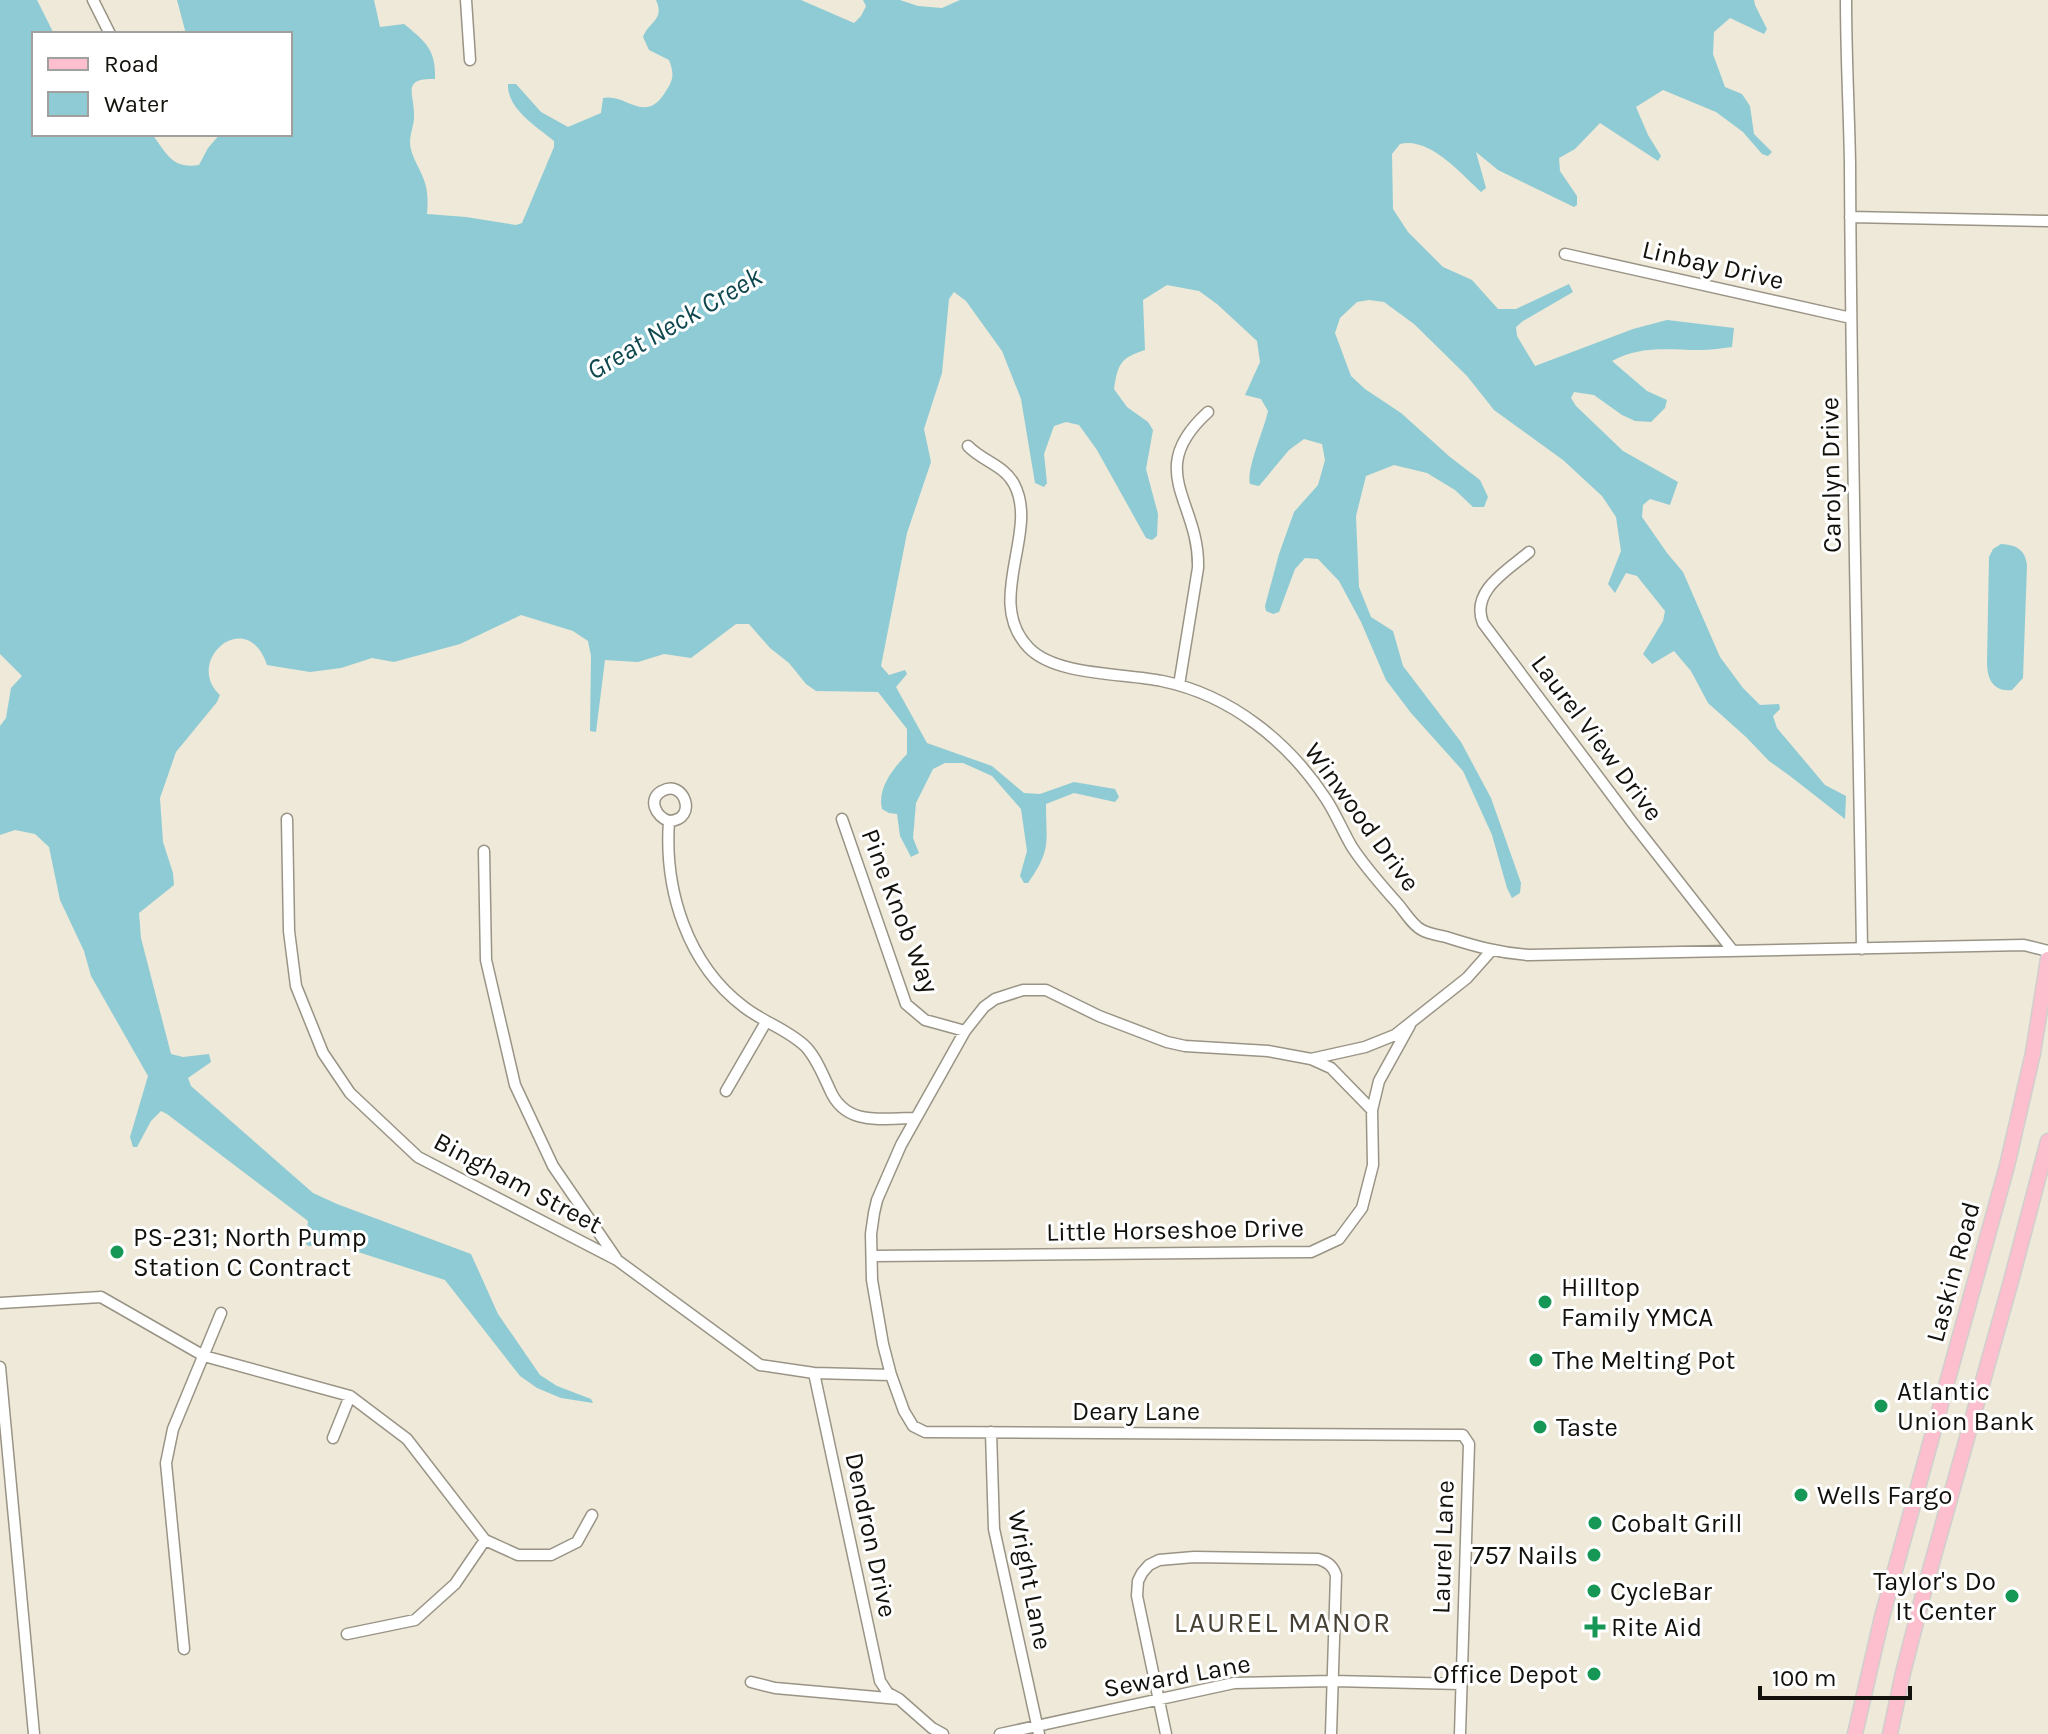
<svg xmlns="http://www.w3.org/2000/svg" width="2048" height="1734" font-family="Karla,sans-serif">
<style>
.water{fill:#8fcbd4}
.lines{fill:none;stroke-linecap:round;stroke-linejoin:round}
.minor-casing{stroke:#999485;stroke-width:13}
.major-casing{stroke:#d0cfce;stroke-width:17}
.minor{stroke:#fff;stroke-width:10}
.major{stroke:#fdbecd;stroke-width:14}
.poi-dot{fill:#179756;stroke:#fff;stroke-width:3}
.labels{text-anchor:middle;dominant-baseline:central;stroke-width:6;stroke-linejoin:round;paint-order:stroke}
.street-label{font-size:26px;fill:#13110c;stroke:#fff}
.poi-label{font-size:26px;fill:#13110c;stroke:#fff;text-anchor:start}
.water-label{font-size:28px;font-style:italic;fill:#0f474e;stroke:#fff}
.neighbourhood-label{font-size:28px;letter-spacing:2px;fill:#464134;stroke:#fff}
</style>
<rect width="100%" height="100%" fill="#eee9d8"/>
<path class="water" d="M0 0H37L54 34H34V134H152C167 154 172 169 199 165L208 148 220 134H290V34H186L177 0H374L380 27 404 24C426 42 436 50 435 79 400 78 415 94 414 117 414 125 410 133 410 142 410 156 421 169 425 183 428 193 428 204 427 214L466 217 516 225 522 223 554 147V141C536 126 507 109 508 84H516L541 112 568 127 601 113 603 98C627 93 645 126 666 91 674 79 674 73 669 60L649 50 643 37C649 21 665 20 656 0H801L854 23 861 16 866 6 863 0H900L918 6 942 8 960 0H1754L1755 5 1767 29 1764 34 1730 18 1714 32 1713 54 1725 87 1742 94 1750 106 1754 134 1772 152 1768 156 1762 154 1743 132 1716 112 1663 90 1636 107 1648 135 1661 156 1658 161 1600 123 1575 149 1559 158 1560 171 1577 196V205L1574 207 1498 170 1476 152 1486 188 1481 192C1460 173 1430 137 1400 144L1392 154 1393 209 1408 232 1443 267 1472 280 1498 309H1516L1569 284 1573 292 1523 321 1516 327 1517 336 1535 366 1633 329 1667 320 1734 328 1732 347C1722 348 1711 350 1700 350 1669 350 1641 345 1612 361L1647 391 1667 400 1665 408 1651 422 1635 421 1622 415 1594 395 1574 392 1571 398 1576 406 1623 451 1678 482 1670 505 1650 499 1643 505 1642 517 1667 553 1683 572 1720 657 1743 688 1760 705 1779 704 1780 709 1773 716 1777 728 1825 785 1846 796 1845 819 1790 776 1769 761 1746 737 1708 703 1691 671 1674 651 1652 664 1643 654 1663 621 1665 611 1637 576 1626 573 1615 593 1608 584 1621 551 1616 517 1602 496 1563 460 1494 410 1467 376 1414 324 1384 302 1369 300 1357 302 1340 318 1335 333 1351 376 1365 389 1401 413 1450 457 1480 480 1488 497 1484 507H1473L1455 490 1427 473 1394 465 1366 476 1356 516 1359 587 1371 617 1393 631 1403 666 1461 742 1491 798 1521 883 1520 893 1512 898 1507 888 1492 835 1463 771 1411 713 1386 680 1361 622 1339 581 1318 559 1305 558 1295 569 1279 612 1273 614 1266 611 1265 606 1279 554 1294 512 1318 485 1325 460 1322 444 1304 439 1289 450 1259 486 1250 484C1246 469 1264 430 1268 411L1261 399 1245 395 1260 362 1257 341 1217 304 1199 291 1167 285 1143 300 1145 350C1120 358 1118 364 1114 389L1127 407 1148 422 1153 430 1146 469 1158 514 1157 536 1152 540 1146 538 1097 450 1079 425 1066 422 1054 426 1044 454 1047 483 1044 487 1035 483 1021 399 1002 351 966 301 954 292 949 299 942 373 924 429 931 462 907 533 881 666 889 675 905 670 907 674 896 687 927 743 992 766 1024 793 1040 794 1074 782 1115 789 1119 797 1115 802 1074 793 1046 804C1046 841 1052 850 1028 883H1024L1020 876 1027 851 1021 809 992 776 963 763H945L933 769 916 803 913 838 919 853 911 857 900 836 897 814 889 813 882 809C877 788 893 769 907 754V729L878 692 816 691 806 684 789 663 770 648 749 624H736L691 658 664 654 638 662 605 660 596 732 590 731 591 656 588 641 573 631 521 615 460 644 394 662 372 658 341 668 310 672 267 665C247 605 183 661 220 695L217 702 176 752 160 798 163 842 173 873 174 885 139 913 141 938 171 1054 183 1057 209 1054 211 1062 188 1078 191 1086 313 1193 337 1204 471 1254 498 1314 540 1375 557 1386 591 1399 593 1403 561 1398 537 1388 520 1376 445 1280 330 1243 309 1246 306 1244 308 1221 167 1114 161 1111 151 1121 137 1147H133L130 1137 148 1076 91 976 84 951 60 900 49 847 35 834 15 830 0 835V726L6 718 11 688 22 676 0 654Z
M2001 544C2016 545 2025 549 2027 565L2023 678 2012 690C1993 692 1987 679 1987 662L1989 557 1993 549Z"/>
<g class="lines">
<defs>
<path id="minor" d="M93 0 110 34
M466 0 470 60
M1846 0C1846 54 1849 109 1850 163 1851 425 1858 687 1862 949
M1850 217 2048 221
M1565 254 1851 318
M968 446C982 461 1004 465 1014 484 1040 532 983 601 1029 648 1056 676 1124 673 1162 681 1196 688 1228 703 1256 724 1283 744 1307 770 1326 799 1336 814 1343 832 1352 847 1365 867 1382 886 1398 904 1405 912 1413 926 1422 930 1429 934 1438 935 1446 937 1474 946 1499 953 1529 955L2024 945 2048 951
M1529 552C1508 570 1470 591 1483 623L1632 822 1733 951
M1179 685 1198 568C1200 501 1143 471 1208 412
M287 819 289 931 296 986 323 1053 350 1093 418 1157 617 1260 760 1365 814 1373 891 1375
M842 819 906 1004 925 1020 965 1031
M669 821C699 820 684 778 662 791 647 799 656 817 669 821 664 890 687 964 744 1007 763 1022 789 1030 806 1047 817 1059 823 1075 830 1090 846 1127 882 1118 916 1118
M484 851 486 960 515 1085 553 1166 616 1258
M1311 1059 1331 1068 1372 1110
M726 1091 766 1022
M872 1256 1311 1252 1339 1239 1362 1208 1373 1165 1372 1110 1379 1081 1410 1025
M0 1303 101 1297 204 1356 350 1396 407 1439 485 1540 518 1555H551L577 1542 592 1515
M0 1367 34 1734
M814 1373 880 1681 888 1693 899 1699
M991 1432 994 1529 1039 1734
M333 1438 350 1396
M347 1634 415 1620 455 1584 485 1540
M184 1649 166 1463 173 1429 221 1313
M751 1682 775 1688 899 1699 932 1728 943 1734
M1000 1734 1234 1683 1333 1681 1461 1684
M1166 1734 1137 1596 1138 1581 1142 1573 1149 1565 1159 1560 1194 1557 1318 1559C1328 1562 1333 1566 1336 1575L1331 1734
M1460 1734 1469 1444 1463 1435 925 1432 913 1426 904 1411 891 1375 883 1344 872 1280 871 1234 874 1213 877 1200 901 1145 965 1031 984 1007 995 999 1023 990H1046L1099 1016 1167 1042 1185 1046 1268 1051 1311 1059 1365 1047 1395 1035 1467 978 1491 951"/>
<path id="major" d="M1855 1734 1882 1617 2007 1166 2033 1053 2048 959
M1890 1734 1903 1673 1923 1595 2011 1281 2048 1141"/>
</defs>
<use href="#minor" class="minor-casing"/>
<use href="#major" class="major-casing"/>
<use href="#minor" class="minor"/>
<use href="#major" class="major"/>
</g>
<g class="poi-dot">
<circle cx="117" cy="1252" r="8"/>
<circle cx="1545" cy="1302" r="8"/>
<circle cx="1536" cy="1360" r="8"/>
<circle cx="1881" cy="1406" r="8"/>
<circle cx="1540" cy="1427" r="8"/>
<circle cx="1801" cy="1495" r="8"/>
<circle cx="1595" cy="1523" r="8"/>
<circle cx="1594" cy="1555" r="8"/>
<circle cx="1594" cy="1591" r="8"/>
<circle cx="2012" cy="1596" r="8"/>
<path d="M1591 1615h8v8h8v8h-8v8h-8v-8h-8v-8h8z"/>
<circle cx="1594" cy="1674" r="8"/>
</g>
<g class="labels">
<g class="street-label">
<text transform="translate(1713 265) rotate(13)">Linbay Drive</text>
<text transform="translate(1831 475) rotate(-91)">Carolyn Drive</text>
<text transform="translate(1597 738) rotate(53)">Laurel View Drive</text>
<text transform="translate(1362 817) rotate(54)">Winwood Drive</text>
<text transform="translate(900 911) rotate(69)">Pine Knob Way</text>
<text transform="translate(518 1183) rotate(28)">Bingham Street</text>
<text transform="translate(1175 1230) rotate(-1)">Little Horseshoe Drive</text>
<text transform="translate(1953 1272) rotate(-75)">Laskin Road</text>
<text x="1136" y="1411">Deary Lane</text>
<text transform="translate(871 1535) rotate(78)">Dendron Drive</text>
<text transform="translate(1443 1547) rotate(-88)">Laurel Lane</text>
<text transform="translate(1030 1580) rotate(79)">Wright Lane</text>
<text transform="translate(1177 1676) rotate(-10)">Seward Lane</text>
</g>
<g class="poi-label">
<text x="133" y="1237">PS-231; North Pump<tspan x="133" dy="30">Station C Contract</tspan></text>
<text x="1561" y="1287">Hilltop<tspan x="1561" dy="30">Family YMCA</tspan></text>
<text x="1552" y="1360">The Melting Pot</text>
<text x="1897" y="1391">Atlantic<tspan x="1897" dy="30">Union Bank</tspan></text>
<text x="1556" y="1427">Taste</text>
<text x="1817" y="1495">Wells Fargo</text>
<text x="1611" y="1523">Cobalt Grill</text>
<text x="1578" y="1555" text-anchor="end">757 Nails</text>
<text x="1996" y="1581" text-anchor="end">Taylor's Do<tspan x="1996" dy="30">It Center</tspan></text>
<text x="1610" y="1591">CycleBar</text>
<text x="1611" y="1627">Rite Aid</text>
<text x="1578" y="1674" text-anchor="end">Office Depot</text>
</g>
<g class="water-label">
<text transform="translate(674 323) rotate(-30)">Great Neck Creek</text>
</g>
<g class="neighbourhood-label">
<text x="1283" y="1622">LAUREL MANOR</text>
</g>
</g>
<rect x="32" y="32" width="260" height="104" fill="#ffffff" stroke="#a1a09e" stroke-width="2"/>
<rect x="48" y="58" width="40" height="12" fill="#fdbecd" stroke="#a1a09e" stroke-width="2"/>
<text x="104" y="72" font-size="24" fill="#13110c">Road</text>
<rect x="48" y="92" width="40" height="24" fill="#8fcbd4" stroke="#a1a09e" stroke-width="2"/>
<text x="104" y="112" font-size="24" fill="#13110c">Water</text>
<path d="M1760 1686v12h150v-12" fill="none" stroke="#13110c" stroke-width="4"/>
<text x="1772" y="1686" font-size="24" fill="#13110c" stroke="#ffffff" stroke-width="6" paint-order="stroke">100 m</text>
</svg>
